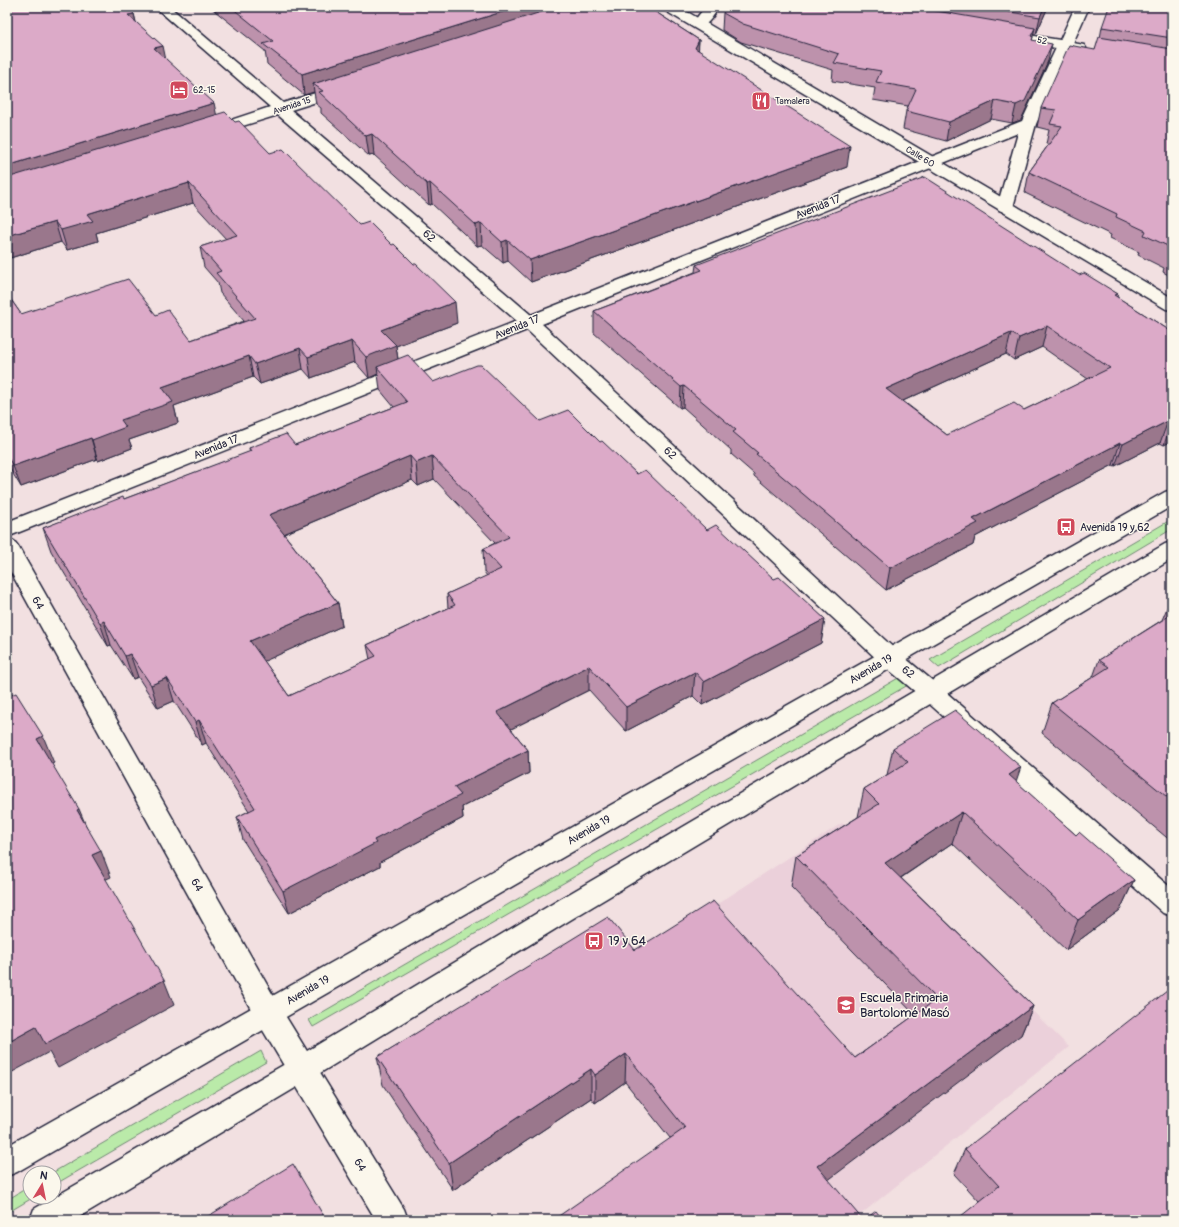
<svg xmlns="http://www.w3.org/2000/svg" width="1179" height="1227" font-family="Pangolin,sans-serif">
<style>
.built{fill:#ebd0da}
.green{fill:#baeaa9;stroke:#6e8672}
.lines{fill:none;stroke-linecap:round;stroke-linejoin:round}
.street-casing{stroke:#22223b;stroke-width:3}
.secondary-casing{stroke:#22223b;stroke-width:3}
.street{fill:#fbf7ec;fill-rule:evenodd}
.secondary{fill:#fbf7ec;fill-rule:evenodd}
.wall{fill:#bd92ac;stroke:#22223b;fill-rule:evenodd}
.shaded-wall{fill:#9a778c;stroke:#22223b}
.building{fill:#dcaac8;stroke:#22223b;fill-rule:evenodd}
.labels{text-anchor:middle;dominant-baseline:central;stroke-width:3;stroke-linejoin:round;paint-order:stroke}
.far-street-label{font-size:9px;fill:#22223b;stroke:#fbf7ec}
.far-poi-label{font-size:9px;fill:#22223b;stroke:#fbf7ec;text-anchor:start}
.street-label{font-size:11px;fill:#22223b;stroke:#fbf7ec}
.poi-label{font-size:11px;fill:#22223b;stroke:#fbf7ec;text-anchor:start}
.near-poi-label{font-size:13px;fill:#22223b;stroke:#fbf7ec;text-anchor:start}
</style>
<rect width="100%" height="100%" fill="#f2e0e1"/>
<filter id="ink" filterUnits="userSpaceOnUse"><feTurbulence type="fractalNoise" baseFrequency=".025" numOctaves="2"/><feDisplacementMap in="SourceGraphic" scale="8" xChannelSelector="R" yChannelSelector="G"/><feConvolveMatrix kernelMatrix="1 2 1 2 8 2 1 2 1" color-interpolation-filters="sRGB"/></filter>
<g filter="url(#ink)">
<path class="built" d="M842 823 1069 1047 855 1219 628 962Z"/>
<path class="green" d="M1172 519V529L939 668 930 660Z
M900 677 908 685 313 1027 309 1020Z
M261 1051 266 1062 54 1185V1173H52Z
M30 1186V1197H34L7 1213V1200Z"/>
<g class="lines">
<defs>
<path id="street" d="M155 7H170L283 103 338 86 343 85 348 86 350 89 348 92 291 110 531 315 1022 121 1056 48 1003 39 998 38 996 35 998 32 1003 31 1060 40 1075 7H1089L1073 43 1084 45 1086 48 1084 51 1079 52 1069 51 1036 124 1013 207 1011 210 1005 212 999 210 997 207 1018 133 542 324 898 652 940 687 1172 889V916L1163 913 924 699 882 664 527 330 7 537V522L517 321 278 115 217 134 212 136 207 134 204 131 207 128 270 107Z
M705 7H719C713 16 706 30 694 27L692 24Z
M7 539 14 541 18 546 278 1004 404 1209 408 1220H376L258 1022 7 565Z"/>
<path id="secondary" d="M662 7H679L1172 298V310L1166 309 664 10Z
M1172 490V506L17 1172 7 1176V1146L1165 492Z
M1172 542V559L580 914 312 1078 74 1220H30L34 1209 292 1060 562 898 1165 544Z"/>
</defs>
<use href="#street" class="street-casing"/>
<use href="#secondary" class="secondary-casing"/>
<use href="#street" class="street"/>
<use href="#secondary" class="secondary"/>
</g>
<path class="wall" d="M210 7H648L699 40 698 50 847 167 531 282 508 261 503 263 482 245 477 246 432 204 429 205 374 155 369 156 321 113V108L316 104 314 92 304 95 267 64 265 51Z
M727 7H1048L1036 34H1033L1032 40 1048 61 1021 120 1012 123 991 119 946 141 903 129 906 111 908 106 873 100 875 88 832 81 833 70 741 42 722 30 723 13Z
M1172 7V277L1163 272 1164 268 1138 255 1139 252 1110 238 1111 235 1025 193 1029 172 1049 144H1046L1049 130 1037 127 1041 108 1095 50 1100 38 1102 27Z
M134 14 136 22 166 59 217 115 270 153 457 323 396 346 398 359 433 382 540 421 600 442 637 474 707 530 774 579 825 619 821 643 702 705 693 696 626 731 589 690 511 729 528 750 529 773 462 807 463 818 380 862V866L289 913 243 840 237 817 249 811 206 743 202 745 174 701 158 708 138 677 133 679 111 645 108 646 51 551 43 528 124 499 250 452 249 448 295 445 394 407 380 390 378 374 369 378 355 362 311 378 303 369 260 384 253 377 174 406 178 423 129 440 132 448 98 461 97 459 21 487 7 464V294L21 314 156 315 191 340 244 321 220 293 218 283 204 267 200 247 226 239 193 203 96 233 98 241 67 250 61 242 7 259ZM434 479 495 543 483 549 484 572 487 576 447 594 448 608 367 645 370 659 289 696 264 661 342 626 338 603 284 534 412 480 418 486Z
M696 265 1079 275 1118 294 1117 297 1172 332V441L1164 445 1160 443 1115 466 1113 465 1017 515 975 537 973 545 886 590 754 476V474L731 454V450L683 407 680 408 594 333V311L695 272ZM1042 347 1088 379 1024 410 947 435 903 401 1006 354 1014 360Z
M1172 596V842L1042 733 1052 703 1093 677 1099 660 1162 620Z
M893 748 1016 782 1076 835 1134 880 1120 910 1066 950 952 843 901 878 1033 1006 1021 1035 670 1138 625 1082 595 1103 591 1098 453 1190 383 1085 377 1057 481 995 635 950 855 1058 915 1015 791 887 796 856 858 817 864 789 887 775Z
M965 1149 1172 1220 979 1201 954 1174Z"/>
<path class="shaded-wall" d="M518 7H580L313 84 314 92 304 95 302 74Z
M1044 7H1048L1036 34 1040 17Z
M134 14 138 32 128 15Z
M1035 28 1029 54 1031 36Z
M699 40 698 60 695 48Z
M1052 44 1048 61 1021 120 1012 123 1016 105Z
M163 46 167 65 154 48Z
M995 101 991 119 946 141 949 122Z
M214 103 218 122 7 187V166Z
M372 134 374 155 369 156 366 136Z
M850 146 847 167 531 282 530 260Z
M189 183 193 203 96 233 98 241 67 250 61 230 87 214Z
M430 183 432 204 429 205 427 184Z
M55 222 61 242 7 259V236Z
M481 223 482 245 477 246 476 225Z
M507 240 508 261 503 263 502 242Z
M455 302 457 323 396 346 399 366 377 367 378 374 369 378 366 357 381 330Z
M1047 326 1042 347 1014 360 1019 338Z
M1011 333 1006 354 883 410 886 389Z
M352 341 355 362 311 378 308 357Z
M300 348 303 369 260 384 255 364Z
M249 356 253 377 174 406 178 423 129 440 132 448 98 461 92 440 121 420 162 387Z
M684 386 683 407 680 408 681 387Z
M1168 421 1160 443 1115 466 1123 444Z
M1171 423H1172V441L1164 445Z
M91 438 97 459 21 487 13 466Z
M1120 443 1113 465 975 537 973 545 886 590 890 568 973 519Z
M410 456 412 480 274 538 269 515Z
M432 456 434 479 418 486 416 463Z
M338 603 342 626 256 665 250 641Z
M825 619 821 643 702 705 704 682Z
M104 621 111 645 108 646 100 623Z
M7 643 13 657 7 660Z
M130 654 138 677 133 679 125 656Z
M589 666V690L499 735 497 712Z
M695 672 693 696 626 731V707Z
M167 678 174 701 158 708 151 685Z
M199 720 206 743 202 745 195 722Z
M43 736 54 763 48 766 37 739Z
M528 750 529 773 462 807 463 818 380 862V866L289 913 283 891 374 840 454 787Z
M1021 767 1010 799 1009 775Z
M79 809 90 835 77 810Z
M962 812 952 843 878 893 885 863Z
M101 851 111 877 102 881 92 855Z
M1134 880 1120 910 1066 950 1078 920Z
M164 980 174 1005 58 1068 49 1052 7 1075V1043L36 1027Z
M1033 1006 1021 1035 811 1193 817 1166Z
M626 1054 625 1082 595 1103V1075Z
M591 1069V1098L453 1190 449 1163Z"/>
<path class="building" d="M7 7H127L134 14 128 15 163 46 154 48 214 103 7 166Z
M231 7H518L302 74 263 44 273 41Z
M557 7H648L699 40 695 48 850 146 530 260 507 240 502 242 481 223 476 225 430 183 427 184 372 134 366 136 319 92 323 91 313 84Z
M727 7H913L1035 28 1031 36 1033 37 1032 40 1052 44 1025 101 1016 105 995 101 949 122 906 111 916 89 876 82 881 71 834 63 839 54 743 24 723 13Z
M980 7H1044L1040 17Z
M1109 7H1172V38L1102 27Z
M1099 37 1172 49V253L1169 252 1170 247 1144 235 1146 231 1116 217 1117 214 1029 172 1062 126 1050 124 1056 110 1041 108 1069 45 1095 50Z
M225 112 235 122 239 121 270 153 283 149 360 225 369 222 392 245 394 244 414 264H416L455 302 381 330 396 345 366 357 352 341 308 357 300 348 255 364 249 356 162 387 173 402 121 420 126 427 92 440 91 438 13 466 7 456V294L21 314 128 279 156 315 168 310 191 340 255 318 216 273 221 271 200 247 237 235 189 183 87 214 93 221 61 230 55 222 7 236V178Z
M925 177 1079 275 1084 273 1118 294 1114 295 1172 332V423L1168 421 1123 444 1120 443 1023 493 973 519 978 523 890 568 756 454 758 453 733 432 736 430 684 386 681 387 594 311 702 270 696 265ZM1047 326 1110 368 1024 410 1014 403 947 435 886 389 1011 333 1019 338Z
M408 355 433 382 477 365H481L540 421 568 410 600 442 602 441 637 474 645 470 707 530 716 525 774 579 779 577 825 619 704 682 695 672 626 707 589 666 497 712 528 750 454 787 461 795 374 840 376 843 283 891 237 817 255 808 199 720 195 722 167 678 151 685 130 654 125 656 104 621 100 623 43 528 123 497 124 499 251 451 249 448 286 434 295 445 407 402 377 367ZM410 456 416 463 432 456 509 537 483 549 501 569 447 594 455 605 367 645 376 656 289 696 250 641 338 603 269 515Z
M1172 614V801L1052 703 1109 667 1099 660Z
M16 693 43 736 37 739 79 809 77 810 101 851 92 855 164 980 45 1044 36 1027 7 1043V697Z
M955 710 1021 767 1009 775 1076 835 1079 832 1134 880 1078 920 962 812 885 863 1033 1006 817 1166 863 1220H553L685 1128 626 1054 595 1075 591 1069 449 1163 377 1057 480 994 481 995 608 917 635 950 713 901 855 1058 937 999 796 856 879 804 864 789 908 762 893 748Z
M1172 987V1220H956L999 1186 965 1149Z
M293 1164 326 1220H202Z
M876 1211 883 1220H864Z"/>
</g>
<defs>
<symbol id="hotel-square" viewBox="-11 -11 22 22"><rect x="-9" y="-9" width="18" height="18" rx="4" fill="#d1495b" stroke="#fbf7ec"/><path d="M-6-4.5h1.5V1H6V5H4.5V3h-9V5H-6ZM-4 0a1.8 1.8 0 1 1 3.6 0ZM.5 0V-2.5h3Q6-2.5 6 0Z" fill="#fff"/></symbol>
<symbol id="restaurant-square" viewBox="-11 -11 22 22"><rect x="-9" y="-9" width="18" height="18" rx="4" fill="#d1495b" stroke="#fbf7ec"/><path d="M-5-6h1v4h1v-4h1v4h1v-4h1v5L-1.5 .5V6h-2V.5L-5-1ZM5-6V6H3V1.5H1.5Q1.5-4 5-6Z" fill="#fff"/></symbol>
<symbol id="bus-square" viewBox="-11 -11 22 22"><rect x="-9" y="-9" width="18" height="18" rx="4" fill="#d1495b" stroke="#fbf7ec"/><path d="M-5-6H5V4H4V6H2V4H-2V6H-4V4H-5ZM-3.5-4V0h7V-4ZM-3.5 1.2v1.5H-2V1.2ZM2 1.2v1.5H3.5V1.2Z" fill="#fff"/></symbol>
<symbol id="school-square" viewBox="-11 -11 22 22"><rect x="-9" y="-9" width="18" height="18" rx="4" fill="#d1495b" stroke="#fbf7ec"/><path d="M0-5L7-2L0 1L-7-2ZM-4 1L0 2.5L4 1V4Q0 6-4 4Z" fill="#fff"/></symbol>
</defs>
<g fill-rule="evenodd">
<use href="#hotel-square" x="168" y="79" width="22" height="22"/>
<use href="#restaurant-square" x="750" y="90" width="22" height="22"/>
<use href="#bus-square" x="1055" y="516" width="22" height="22"/>
<use href="#bus-square" x="583" y="930" width="22" height="22"/>
<use href="#school-square" x="835" y="994" width="22" height="22"/>
</g>
<g class="labels">
<g class="far-street-label">
<text transform="translate(1042 41) rotate(10)">52</text>
<text transform="translate(292 106) rotate(-18)">Avenida 15</text>
<text transform="translate(920 157) rotate(31)">Calle 60</text>
</g>
<g class="far-poi-label">
<text x="193" y="90">62-15</text>
<text x="775" y="101">Tamalera</text>
</g>
<g class="street-label">
<text transform="translate(818 207) rotate(-22)">Avenida 17</text>
<text transform="translate(429 236) rotate(41)">62</text>
<text transform="translate(517 327) rotate(-22)">Avenida 17</text>
<text transform="translate(216 447) rotate(-22)">Avenida 17</text>
<text transform="translate(670 453) rotate(43)">62</text>
<text transform="translate(38 603) rotate(61)">64</text>
<text transform="translate(871 669) rotate(-30)">Avenida 19</text>
<text transform="translate(908 672) rotate(39)">62</text>
<text transform="translate(589 830) rotate(-30)">Avenida 19</text>
<text transform="translate(197 885) rotate(61)">64</text>
<text transform="translate(308 990) rotate(-30)">Avenida 19</text>
<text transform="translate(360 1165) rotate(59)">64</text>
</g>
<g class="poi-label">
<text x="1080" y="527">Avenida 19 y 62</text>
</g>
<g class="near-poi-label">
<text x="608" y="941">19 y 64</text>
<text x="860" y="998">Escuela Primaria<tspan x="860" dy="15">Bartolomé Masó</tspan></text>
</g>
</g>
<rect width="1179" height="1227" fill="none" stroke="#fbf7ec" stroke-width="24"/>
<rect x="12" y="12" width="1155" height="1203" fill="none" stroke="#22223b" stroke-width="1.5" filter="url(#ink)"/>
<g transform="translate(42 1185) rotate(10)"><circle r="19" fill="#fbf7ec" stroke="#a4a2a5"/>
<path d="M0-3L7 15L0 10L-7 15Z" fill="#d1495b"/>
<text y="-6" font-size="11" font-weight="bold" text-anchor="middle" fill="#22223b">N</text>
</g>
</svg>
